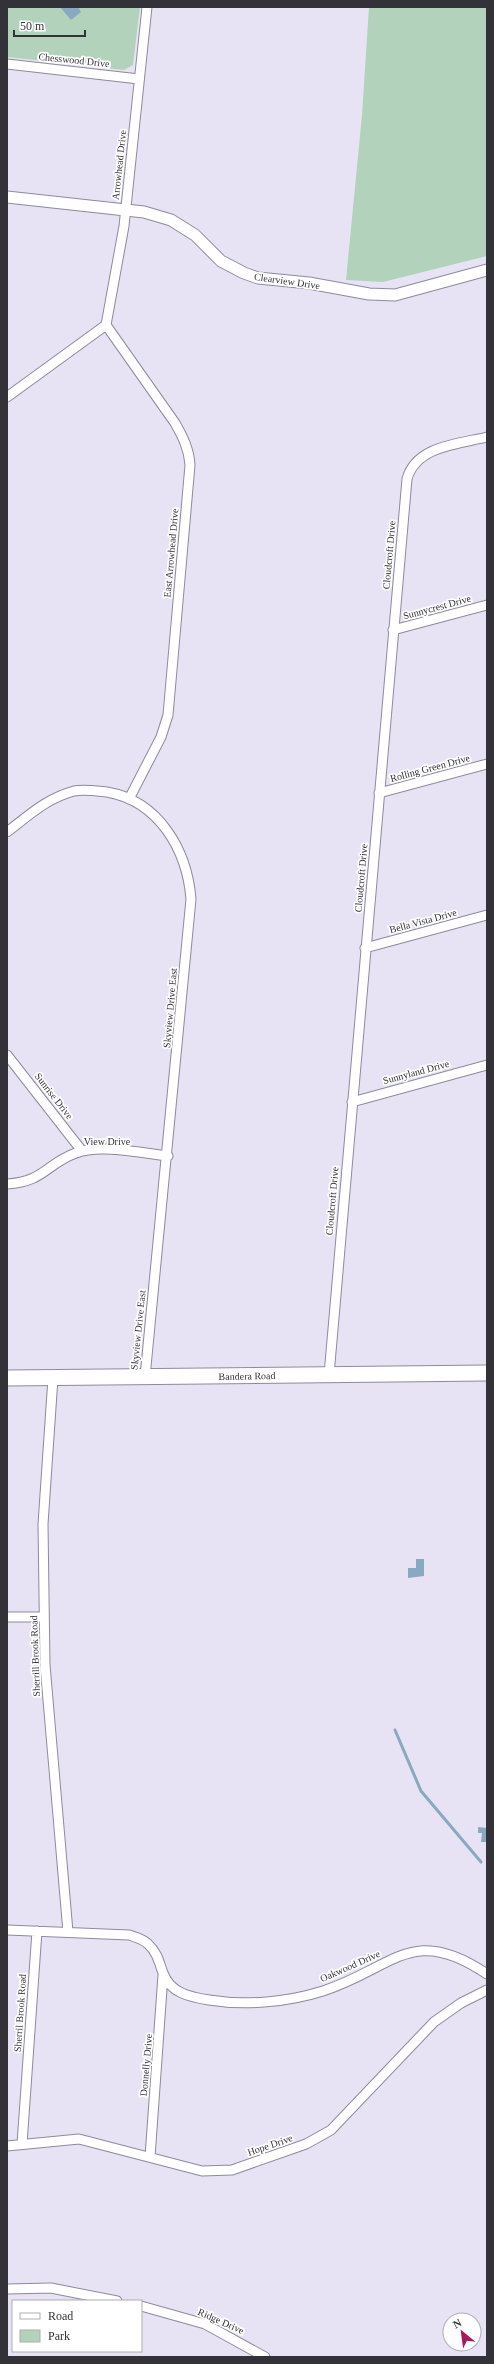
<svg xmlns="http://www.w3.org/2000/svg" width="494" height="2364" font-family="Georgia,serif">
<style>
.green{fill:#b3d2bc}
.water{fill:#89a9c0}
.lines{fill:none;stroke-linecap:round;stroke-linejoin:round}
.stream{stroke:#89a9c0;stroke-width:3}
.minor-casing{stroke:#8e8a9b;stroke-width:11}
.tertiary-casing{stroke:#8e8a9b;stroke-width:13}
.primary-casing{stroke:#8e8a9b;stroke-width:17}
.minor{stroke:#fff;stroke-width:9}
.tertiary{stroke:#fff;stroke-width:11}
.primary{stroke:#fff;stroke-width:15}
.labels{text-anchor:middle;dominant-baseline:central;stroke-width:3.5;stroke-linejoin:round;paint-order:stroke}
.street-label{font-size:10px;fill:#343239;stroke:#fff}
</style>
<rect width="100%" height="100%" fill="#e7e3f5"/>
<path class="green" d="M7 7H140L133 65 124 70 7 57Z
M369 7H487V256L383 282 346 280 362 115Z"/>
<path class="water" d="M60 7H78L81 12 71 20Z
M416 1559H424V1576L408 1578V1568H416Z
M478 1827 487 1828V1842H481L482 1833H478Z"/>
<g class="lines">
<path class="stream" d="M395 1730 421 1791 481 1862"/>
<defs>
<path id="minor" d="M7 64 139 79
M106 325 175 423C183 437 189 449 190 465L168 715 161 737 129 799
M106 325 124 226 147 7
M7 397 106 325
M393 630 487 605
M379 793 487 764
M7 832C28 816 47 798 74 791 84 789 97 791 107 792 159 801 187 850 191 899L145 1377
M365 948 487 915
M7 1055 82 1151
M352 1102 487 1065
M7 1184C44 1182 47 1163 76 1153 100 1144 142 1153 168 1156
M329 1375 407 479C416 446 458 444 487 437
M53 1378 43 1524 45 1665 68 1932
M7 1617H44
M7 1930 129 1935C135 1937 143 1939 148 1944 157 1952 159 1962 163 1973 170 1993 190 1997 209 2000 246 2006 288 2002 323 1991 394 1968 412 1923 487 1974
M22 2144 37 1931
M7 2146 79 2139 202 2171 232 2170 306 2144 331 2130 434 2022 461 2003 487 1990
M150 2157 163 1975
M7 2289 51 2288 117 2301
M141 2306 205 2324 265 2357"/>
<path id="tertiary" d="M7 197 144 212 171 220 195 235 221 261 244 273 258 278 309 283 369 294 395 295 487 270"/>
<path id="primary" d="M7 1378 487 1373"/>
</defs>
<use href="#minor" class="minor-casing"/>
<use href="#tertiary" class="tertiary-casing"/>
<use href="#primary" class="primary-casing"/>
<use href="#minor" class="minor"/>
<use href="#tertiary" class="tertiary"/>
<use href="#primary" class="primary"/>
</g>
<g class="labels">
<g class="street-label">
<text transform="translate(74 60) rotate(6)">Chesswood Drive</text>
<text transform="translate(119 165) rotate(-84)">Arrowhead Drive</text>
<text transform="translate(287 281) rotate(8)">Clearview Drive</text>
<text transform="translate(171 553) rotate(-85)">East Arrowhead Drive</text>
<text transform="translate(389 555) rotate(-85)">Cloudcroft Drive</text>
<text transform="translate(437 607) rotate(-15)">Sunnycrest Drive</text>
<text transform="translate(430 768) rotate(-15)">Rolling Green Drive</text>
<text transform="translate(361 878) rotate(-85)">Cloudcroft Drive</text>
<text transform="translate(423 921) rotate(-15)">Bella Vista Drive</text>
<text transform="translate(170 1008) rotate(-85)">Skyview Drive East</text>
<text transform="translate(416 1072) rotate(-15)">Sunnyland Drive</text>
<text transform="translate(54 1096) rotate(52)">Sunrise Drive</text>
<text x="107" y="1141">View Drive</text>
<text transform="translate(332 1201) rotate(-85)">Cloudcroft Drive</text>
<text transform="translate(138 1330) rotate(-84)">Skyview Drive East</text>
<text transform="translate(247 1376) rotate(-1)">Bandera Road</text>
<text transform="translate(35 1656) rotate(-92)">Sherrill Brook Road</text>
<text transform="translate(350 1966) rotate(-24)">Oakwood Drive</text>
<text transform="translate(20 2013) rotate(-86)">Sherril Brook Road</text>
<text transform="translate(146 2065) rotate(-85)">Donnelly Drive</text>
<text transform="translate(270 2145) rotate(-19)">Hope Drive</text>
<text transform="translate(221 2321) rotate(24)">Ridge Drive</text>
</g>
</g>
<rect width="494" height="2364" fill="none" stroke="#343239" stroke-width="16"/>
<rect x="12" y="2300" width="130" height="52" fill="#ffffff" stroke="#aeadb0"/>
<rect x="20" y="2313" width="20" height="6" fill="#ffffff" stroke="#aeadb0"/>
<text x="48" y="2320" font-size="12" fill="#343239">Road</text>
<rect x="20" y="2330" width="20" height="12" fill="#b3d2bc" stroke="#aeadb0"/>
<text x="48" y="2340" font-size="12" fill="#343239">Park</text>
<g transform="translate(462 2332) rotate(331)"><circle r="19" fill="#ffffff" stroke="#aeadb0"/>
<path d="M0-3L7 15L0 10L-7 15Z" fill="#a6195c"/>
<text y="-6" font-size="11" font-weight="bold" text-anchor="middle" fill="#343239">N</text>
</g>
<path d="M14 30v6h71v-6" fill="none" stroke="#343239" stroke-width="2"/>
<text x="20" y="30" font-size="12" fill="#343239" stroke="#ffffff" stroke-width="3" paint-order="stroke">50 m</text>
</svg>
